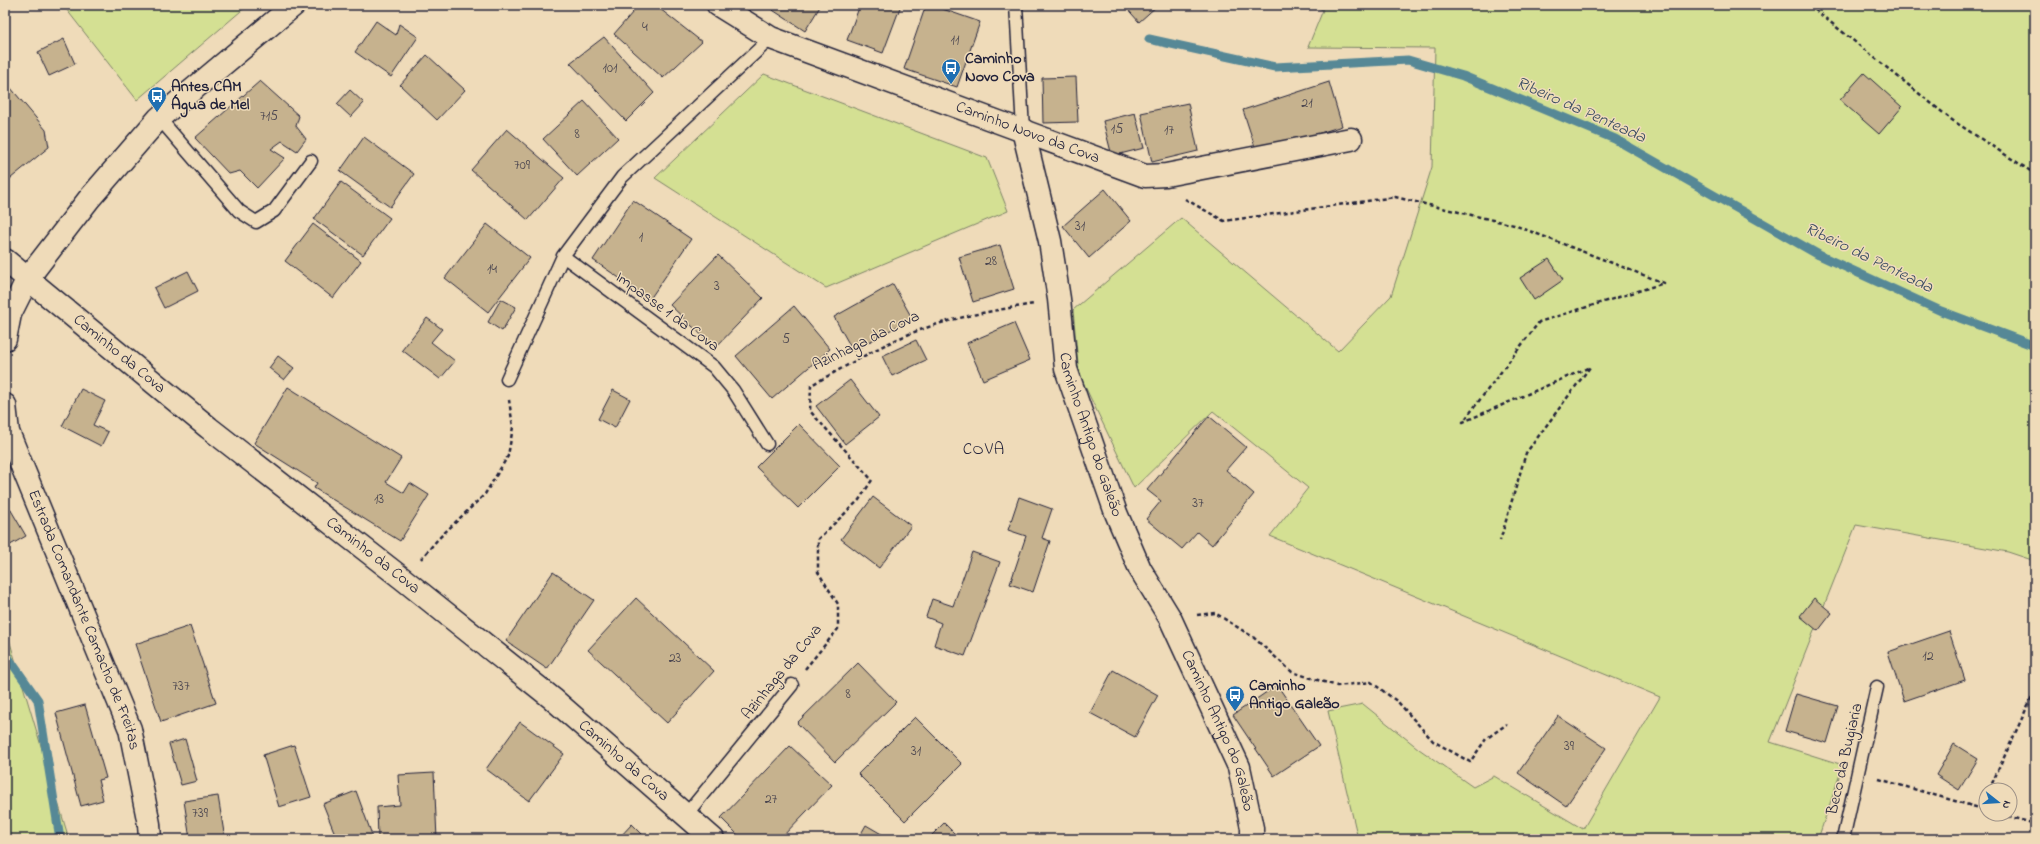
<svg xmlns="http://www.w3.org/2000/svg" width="2040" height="844" font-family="'Indie Flower',sans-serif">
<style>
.green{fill:#d4e093;stroke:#7b8167}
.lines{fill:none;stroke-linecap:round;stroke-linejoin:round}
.stream{stroke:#578896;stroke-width:9}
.building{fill:#c6b28e;stroke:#22223b}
.service-casing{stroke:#22223b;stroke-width:15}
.minor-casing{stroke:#22223b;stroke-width:25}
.secondary-casing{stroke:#22223b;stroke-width:25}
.path{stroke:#22223b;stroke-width:2.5;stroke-dasharray:4 3;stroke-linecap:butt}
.service{stroke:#efdbb9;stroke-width:12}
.minor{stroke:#efdbb9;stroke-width:22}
.secondary{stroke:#efdbb9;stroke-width:22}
.labels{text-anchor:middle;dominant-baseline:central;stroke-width:3;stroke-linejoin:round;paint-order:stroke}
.number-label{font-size:14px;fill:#4b4650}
.poi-label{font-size:16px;font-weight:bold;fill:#22223b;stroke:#efdbb9;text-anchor:start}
.street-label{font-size:16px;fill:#22223b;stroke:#efdbb9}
.water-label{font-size:17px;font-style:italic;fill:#384c61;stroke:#efdbb9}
.neighbourhood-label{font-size:17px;letter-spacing:1px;fill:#22223b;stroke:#efdbb9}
</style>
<rect width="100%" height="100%" fill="#efdbb9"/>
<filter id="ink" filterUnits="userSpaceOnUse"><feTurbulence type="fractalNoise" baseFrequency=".025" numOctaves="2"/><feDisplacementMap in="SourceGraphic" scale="8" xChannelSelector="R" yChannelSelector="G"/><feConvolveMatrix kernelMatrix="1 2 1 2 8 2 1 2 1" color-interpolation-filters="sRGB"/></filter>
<g filter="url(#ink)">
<path class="green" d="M63 5H248L137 100Z
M1311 5H2035V561L2008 552 1856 525 1770 742 1843 765 1818 839H1358L1328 711 1363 704 1419 749 1473 787 1494 776 1583 829 1660 697 1270 536 1308 488 1213 411 1134 488 1079 374 1073 310 1181 218 1338 351 1391 296 1432 167 1435 48 1308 47 1323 10Z
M764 74 987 158 1008 211 826 288 655 178Z
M5 626 69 839H5Z"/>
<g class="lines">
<path class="stream" d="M1149 39 1275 67 1408 60 1463 76 1615 139 1819 255 1941 311 2035 346
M5 653 38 700 60 839"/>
</g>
<path class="building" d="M639 5H655L702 42 663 78 614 34Z
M765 5H821L805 31Z
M860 5H901L883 53 847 40Z
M926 5H931L980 22 957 87 904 69Z
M1124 5H1158L1139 22Z
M376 21 396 35 399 24 418 37 391 77 355 52Z
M604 37 654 93 626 121 570 63Z
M64 39 75 64 49 76 38 52Z
M427 55 465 90 437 120 400 85Z
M1864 73 1902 107 1879 134 1840 100Z
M1076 77 1078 122 1043 123 1042 78Z
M5 81 46 130 49 147 5 183Z
M260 81 299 116 296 126 306 139 297 151 282 141 271 149 285 158 257 188 240 171 229 174 195 138Z
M1329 82 1342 126 1257 153 1243 110Z
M350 90 364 103 351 117 337 104Z
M584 101 618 138 577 176 543 139Z
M1188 103 1198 151 1152 162 1141 113Z
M1135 113 1144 148 1112 156 1103 121Z
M507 129 564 178 528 220 471 170Z
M364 137 414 174 390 207 340 171Z
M341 182 390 218 363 255 314 219Z
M1105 189 1131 221 1089 258 1063 226Z
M633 200 691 239 650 299 593 260Z
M313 224 361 261 333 298 285 261Z
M487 224 530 258 488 312 445 278Z
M1000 245 1014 289 973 302 959 257Z
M718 255 763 298 715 348 670 305Z
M1549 259 1563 280 1534 300 1520 278Z
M188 271 198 291 164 308 154 288Z
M893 284 912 318 853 351 834 317Z
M501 299 516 307 502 331 488 322Z
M794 306 830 349 772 399 736 356Z
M427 318 442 329 431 342 455 361 440 379 402 350Z
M1014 323 1030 360 983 380 967 343Z
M916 340 926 360 892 376 882 356Z
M278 356 294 368 284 380 269 368Z
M850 380 879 417 845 444 816 406Z
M288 387 401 458 386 482 404 493 410 483 429 495 400 541 314 488 317 483 254 443Z
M81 389 105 401 93 425 108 432 101 446 62 426Z
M613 390 630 399 615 428 598 419Z
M1209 416 1246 447 1226 470 1254 494 1212 545 1197 532 1182 549 1146 519 1161 501 1147 490Z
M799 424 840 466 798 508 756 467Z
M873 497 911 526 879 568 841 539Z
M1019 497 1052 509 1042 538 1050 541 1033 592 1010 584 1026 536 1008 530Z
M5 500 26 536 5 548Z
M972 552 1000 562 965 656 934 645 941 623 926 617 932 599 953 606Z
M553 572 594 600 547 669 506 641Z
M636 598 714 671 667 723 588 650Z
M1814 598 1832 613 1818 631 1800 616Z
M190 626 216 703 161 722 135 644Z
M1949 631 1965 680 1904 701 1888 652Z
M858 663 896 702 835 762 797 723Z
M1113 670 1158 695 1135 737 1090 713Z
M1277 685 1319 746 1274 776 1233 715Z
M1796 694 1838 706 1827 743 1785 731Z
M85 705 106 778 98 780 103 800 81 806 56 713Z
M1558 716 1606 748 1566 806 1518 773Z
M915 717 962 764 905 821 858 774Z
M520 722 564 754 529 801 486 769Z
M185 739 197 781 181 785 169 744Z
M1954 744 1978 759 1959 790 1936 775Z
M294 745 311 797 279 807 263 755Z
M790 746 832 785 780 839H742L721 818Z
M434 773 437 839H378L377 807 400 805 398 775Z
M356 791 372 835 362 839H337L323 804Z
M218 796 225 839H190L184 801Z
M944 823 960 839H934L931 836Z
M632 824 647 839H618Z
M866 825 890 839H858Z"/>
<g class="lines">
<defs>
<path id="service" d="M1016 5 1023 130
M159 118 239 211 256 222 274 211 311 161
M563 256 714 367 733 390 767 444
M507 379 563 256 622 177 771 38
M685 816 792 685
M1843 839 1877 687"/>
<g id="minor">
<path id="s1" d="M718 5 771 38 1145 176 1166 175 1351 139"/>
<path id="s2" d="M1023 130 1050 241 1059 299 1066 369 1116 513 1140 569 1170 618 1239 767 1252 828V839"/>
<path id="s3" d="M5 260 209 428 403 579 553 699 713 839"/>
</g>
<g id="secondary">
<path d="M5 339 10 314 28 278 89 199 159 118 294 5"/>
<path id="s4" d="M5 405 8 432 130 729 149 824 150 839"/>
</g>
</defs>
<use href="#service" class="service-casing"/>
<use href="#minor" class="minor-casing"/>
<use href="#secondary" class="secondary-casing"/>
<path class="path" d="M1809 5 1952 120 2035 174
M1185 199 1224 221 1395 197 1514 225 1664 283 1539 322 1463 422 1590 367 1526 453 1500 541
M421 559 438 539 485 494 508 456 513 427 509 400
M1197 615 1215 613 1253 637 1292 672 1337 686 1371 682 1398 702 1433 741 1470 762 1486 739 1507 724
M805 669 838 629V604L818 572V539L859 500 872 480 810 411 811 385C848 366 884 342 923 329 959 316 996 310 1034 304
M1879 779 1986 810
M1989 790 2035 690
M1981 808 1986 797
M2001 814 2035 824"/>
<use href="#service" class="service"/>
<use href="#minor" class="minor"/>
<use href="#secondary" class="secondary"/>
</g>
</g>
<defs>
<symbol id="bus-pin" viewBox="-11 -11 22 30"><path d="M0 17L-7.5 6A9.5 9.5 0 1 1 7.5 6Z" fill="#1f6fb2" stroke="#efdbb9"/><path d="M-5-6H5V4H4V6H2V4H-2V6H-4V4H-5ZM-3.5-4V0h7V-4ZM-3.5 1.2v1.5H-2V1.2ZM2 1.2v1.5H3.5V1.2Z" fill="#fff"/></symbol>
</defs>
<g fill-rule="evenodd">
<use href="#bus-pin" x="940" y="57" width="22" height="30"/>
<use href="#bus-pin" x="146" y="85" width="22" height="30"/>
<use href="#bus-pin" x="1224" y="684" width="22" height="30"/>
</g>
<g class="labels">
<g class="number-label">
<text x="645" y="27">4</text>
<text x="955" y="40">11</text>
<text x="610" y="68">101</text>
<text x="1307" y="103">21</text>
<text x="269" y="116">715</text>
<text x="1117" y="129">15</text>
<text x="1169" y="130">17</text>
<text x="577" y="134">8</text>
<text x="522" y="165">709</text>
<text x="1080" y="226">31</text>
<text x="641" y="237">1</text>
<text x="991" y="261">28</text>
<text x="492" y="269">14</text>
<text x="717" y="286">3</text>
<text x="786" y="339">5</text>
<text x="379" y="499">13</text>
<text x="1198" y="503">37</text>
<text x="1928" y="656">12</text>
<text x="675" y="658">23</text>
<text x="181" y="686">737</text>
<text x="848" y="694">8</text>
<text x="1569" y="746">39</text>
<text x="916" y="751">31</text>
<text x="771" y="799">27</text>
<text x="200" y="813">739</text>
</g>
<g class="poi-label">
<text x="965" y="59">Caminho<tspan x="965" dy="18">Novo Cova</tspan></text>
<text x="171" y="87">Antes CAM<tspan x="171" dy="18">Água de Mel</tspan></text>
<text x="1249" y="686">Caminho<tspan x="1249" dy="18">Antigo Galeão</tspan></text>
</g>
<g class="street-label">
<text stroke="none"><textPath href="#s1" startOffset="336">Caminho Novo da Cova</textPath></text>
<text transform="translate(667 312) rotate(36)">Impasse 1 da Cova</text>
<text transform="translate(866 341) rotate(-26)">Azinhaga da Cova</text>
<text stroke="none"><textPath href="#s3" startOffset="148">Caminho da Cova</textPath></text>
<text stroke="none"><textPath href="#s2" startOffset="313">Caminho Antigo do Galeão</textPath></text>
<text stroke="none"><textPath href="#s3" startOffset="472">Caminho da Cova</textPath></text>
<text stroke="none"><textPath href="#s4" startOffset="230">Estrada Comandante Camacho de Freitas</textPath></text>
<text transform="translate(782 672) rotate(-51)">Azinhaga da Cova</text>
<text stroke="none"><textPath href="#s2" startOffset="637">Caminho Antigo do Galeão</textPath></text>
<text transform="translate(1845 759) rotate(-77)">Beco da Bugiaria</text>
<text stroke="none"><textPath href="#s3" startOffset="796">Caminho da Cova</textPath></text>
</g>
<g class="water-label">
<text transform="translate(1581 110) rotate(24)">Ribeiro da Penteada</text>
<text transform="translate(1869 258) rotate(26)">Ribeiro da Penteada</text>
</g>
<g class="neighbourhood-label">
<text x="984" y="449">COVA</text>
</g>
</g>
<rect width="2040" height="844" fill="none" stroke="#efdbb9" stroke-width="20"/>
<rect x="10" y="10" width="2020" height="824" fill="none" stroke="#22223b" stroke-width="1.5" filter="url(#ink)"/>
<g transform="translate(1998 802) rotate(107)"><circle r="19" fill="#efdbb9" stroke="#9d9187"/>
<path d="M0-3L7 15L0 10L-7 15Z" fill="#1f6fb2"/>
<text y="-6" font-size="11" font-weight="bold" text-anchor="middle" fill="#22223b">N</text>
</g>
</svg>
